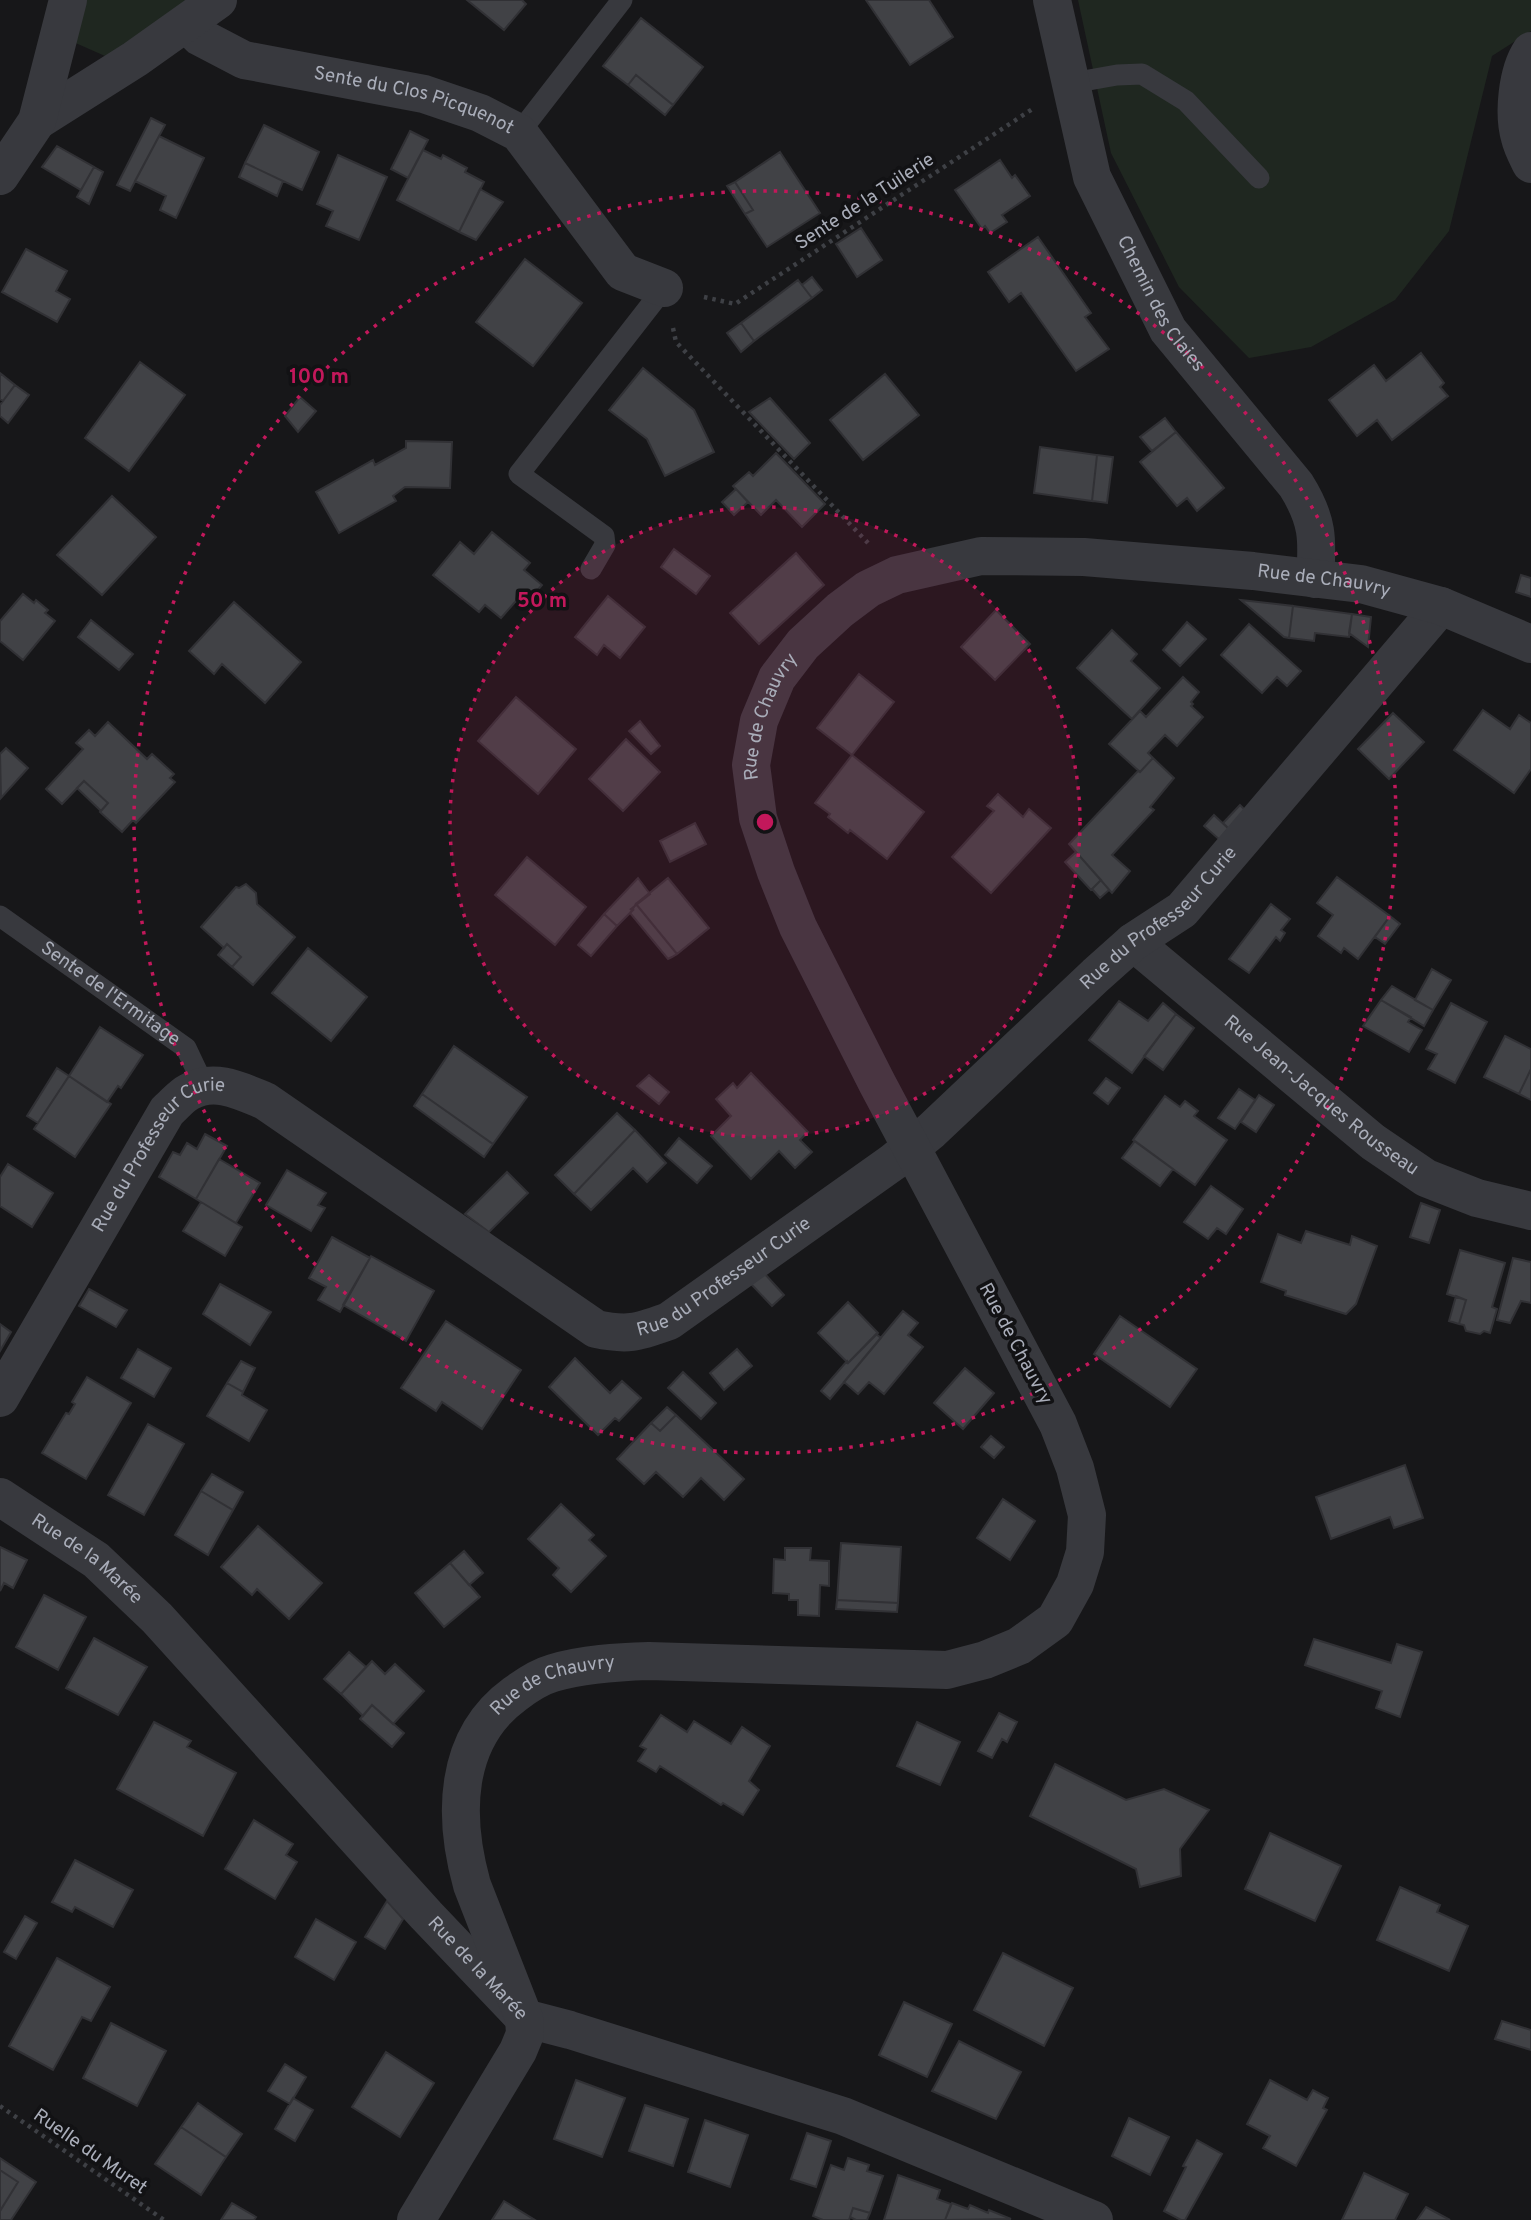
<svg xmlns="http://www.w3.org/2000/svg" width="1531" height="2220" font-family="Overpass,sans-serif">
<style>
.green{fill:#1f2720}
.building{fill:#414246;stroke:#313135;stroke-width:2}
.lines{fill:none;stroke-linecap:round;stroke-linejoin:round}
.path{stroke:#3e4045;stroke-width:4.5;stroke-dasharray:3.5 5;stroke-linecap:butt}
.service{stroke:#38393e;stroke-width:21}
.minor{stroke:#38393e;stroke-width:38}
.tertiary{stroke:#38393e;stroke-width:38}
.ring{fill:none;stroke:#c2185b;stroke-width:3.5;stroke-dasharray:3.5 7}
.labels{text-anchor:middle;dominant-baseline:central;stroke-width:7;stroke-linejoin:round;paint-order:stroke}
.street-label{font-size:19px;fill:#a9adb9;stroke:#121214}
.centre{fill:#c2185b;stroke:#121214;stroke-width:3.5}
.ring-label{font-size:21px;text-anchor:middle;font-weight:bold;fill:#c2185b;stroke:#121214;stroke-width:7;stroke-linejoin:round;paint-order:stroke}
</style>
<rect width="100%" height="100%" fill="#171719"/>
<path class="green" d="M68 0H218L105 56 71 41Z
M1078 0H1531V31L1492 56 1449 231 1395 300 1311 347 1249 358 1179 287 1111 153Z"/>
<path class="building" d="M467 0H522L526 4 504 30Z
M866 0H929L953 37 910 65Z
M641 18 703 67 673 105 636 75 628 85 603 66Z
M636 75 673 105 665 115 628 85Z
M151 118 165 125 130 191 117 185Z
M264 125 319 152 302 190 245 163Z
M410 131 428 140 408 178 391 169Z
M159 136 204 158 176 218 160 210 166 196 135 181Z
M57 146 94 167 81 190 42 167Z
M423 150 441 159 443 155 467 168 465 172 484 182 459 232 397 200Z
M780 152 820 213 767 247 745 214 753 210 735 182Z
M338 155 387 177 359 240 326 226 333 211 317 204Z
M1000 160 1012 178 1015 175 1030 196 1002 215 1007 222 990 233 985 226 982 229 955 190Z
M245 163 283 181 277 196 239 177Z
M94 167 103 172 89 204 77 197Z
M735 182 753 210 745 214 727 186Z
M480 189 503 202 476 240 459 232Z
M861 228 882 260 857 277 836 244Z
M1038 237 1091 313 1085 317 1109 349 1076 371 1021 293 1009 302 988 272Z
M26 249 67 271 56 291 70 299 57 322 2 292Z
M525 259 582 303 533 366 476 322Z
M812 277 822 290 812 298 802 285Z
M798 280 812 298 754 341 741 323Z
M741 323 754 341 741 352 727 333Z
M1421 353 1444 383 1440 387 1448 396 1392 440 1377 420 1357 436 1329 400 1374 365 1386 381Z
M140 362 185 395 129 471 85 438Z
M643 368 694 410 714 452 665 476 647 439 609 410Z
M0 373 15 385 3 401 0 399Z
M885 374 919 415 863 460 830 420Z
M15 385 29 395 8 423 0 416V405Z
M300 397 316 411 298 432 285 416Z
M770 398 810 443 794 459 749 412Z
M1165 418 1176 432 1152 451 1140 437Z
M1176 432 1224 488 1197 511 1187 498 1177 506 1140 462Z
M406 441 452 442 450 488 405 487 393 496 396 501 339 533 316 492 373 460 375 465 406 448Z
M1040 447 1097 455 1092 501 1034 493Z
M776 453 825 504 802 527 776 500 761 515 733 486 749 472 753 476Z
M1097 455 1113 457 1107 503 1092 501Z
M736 489 748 502 734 515 722 502Z
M112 496 156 537 102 595 57 555Z
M492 532 530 563 524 570 542 585 523 607 516 601 501 618 485 605 479 612 433 575 460 542 474 554Z
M674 549 710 576 696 594 661 567Z
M796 553 824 585 759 644 730 613Z
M1521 575 1531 578V597L1516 592Z
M23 594 34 603 36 600 48 610 45 613 55 621 23 660 0 641V621Z
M608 596 645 627 620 658 604 645 597 655 575 637Z
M1241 600 1293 606 1289 638 1284 637Z
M234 602 301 662 265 703 222 664 214 674 189 651Z
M1293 606 1352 614 1349 637 1315 633 1314 641 1289 638Z
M996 610 1030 644 995 680 961 647Z
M1352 614 1371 617 1368 647 1349 633Z
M91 620 133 654 119 670 78 637Z
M1187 622 1206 639 1180 666 1163 650Z
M1249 624 1301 671 1287 686 1277 677 1262 693 1221 655Z
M1112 630 1137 654 1131 661 1160 688 1132 719 1077 668Z
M859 674 894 702 852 755 817 728Z
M1183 677 1199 692 1191 702 1193 704 1191 706 1203 717 1177 746 1165 735 1148 753 1153 758 1140 772 1109 744 1140 711 1146 717Z
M516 697 576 749 538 794 478 741Z
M1483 710 1510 729 1519 715 1531 723V769L1514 793 1454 750Z
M1393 713 1424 742 1389 779 1358 749Z
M640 721 660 746 651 754 629 731Z
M108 722 147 759 152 754 174 774 170 778 175 782 136 823 133 820 122 832 100 812 108 803 84 781 62 804 46 789 83 749 76 743 89 730 95 736Z
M626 739 660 772 623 811 589 779Z
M6 748 28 768 1 798 0 754Z
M852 755 924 812 887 859 850 830 848 833 828 817 830 814 815 803Z
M1153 758 1174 778 1150 807 1154 810 1112 855 1130 871 1112 893 1069 844 1138 771 1140 772Z
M84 781 108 803 101 811 77 788Z
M998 794 1023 817 1029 809 1051 828 991 893 952 857 994 811 987 806Z
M1240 805 1248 813 1231 831 1223 823Z
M1214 815 1231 831 1221 841 1204 826Z
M695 823 706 844 670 862 660 841Z
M1076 852 1101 880 1091 890 1065 862Z
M527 857 586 907 555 945 495 895Z
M1337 877 1390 916 1358 959 1344 948 1341 953 1318 936 1333 915 1317 903Z
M638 878 650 894 631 909 633 910 617 926 604 914Z
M668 878 709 928 677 954 636 904Z
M1101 880 1109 890 1100 898 1092 889Z
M246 884 256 893 257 904 295 937 253 985 232 967 241 957 227 944 224 948 201 927 236 887 239 888Z
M636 904 677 954 672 957 668 959 630 913Z
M1271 904 1290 919 1281 930 1285 933 1280 941 1276 937 1249 973 1229 959Z
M604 914 617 926 591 956 578 945Z
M1390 916 1400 924 1385 944 1375 937Z
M227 944 241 957 232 967 218 955Z
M308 948 367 997 331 1041 272 993Z
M1432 969 1451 980 1433 1010 1415 1000Z
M1392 986 1433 1010 1424 1026 1381 1000Z
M1381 1000 1411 1017 1408 1022 1422 1030 1409 1052 1363 1026Z
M1119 1001 1148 1021 1163 1003 1176 1014 1132 1073 1089 1040Z
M1451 1003 1487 1022 1455 1083 1428 1069 1437 1054 1426 1049Z
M1176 1014 1194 1028 1163 1070 1144 1056Z
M100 1027 143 1055 121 1088 118 1086 107 1102 69 1076Z
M1505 1036 1531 1049V1069L1519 1094 1484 1077Z
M454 1046 527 1097 493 1144 422 1094Z
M57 1068 69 1076 38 1123 27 1116Z
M1531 1069V1100L1519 1094Z
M751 1073 808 1132 800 1140 812 1152 795 1168 779 1151 751 1179 711 1136 731 1116 716 1099 733 1083 737 1088Z
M649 1075 669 1092 659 1104 637 1086Z
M69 1076 111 1104 75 1157 34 1129Z
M1106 1078 1120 1088 1108 1104 1094 1093Z
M1239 1089 1255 1100 1235 1129 1218 1118Z
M422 1094 493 1144 484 1157 414 1106Z
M1259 1095 1274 1105 1256 1132 1241 1122Z
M1165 1096 1180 1107 1185 1101 1198 1111 1194 1116 1227 1140 1195 1185 1133 1140Z
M617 1113 635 1130 574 1194 555 1175Z
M635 1130 666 1163 647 1182 633 1168 591 1210 574 1194Z
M205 1134 227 1146 196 1199 159 1177 173 1152 180 1155 187 1143 197 1149Z
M679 1138 712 1166 697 1183 665 1155Z
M1135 1141 1173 1169 1160 1186 1122 1158Z
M219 1159 260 1183 236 1223 196 1199Z
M8 1164 53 1193 32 1227 0 1206V1177Z
M287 1170 326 1193 318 1205 325 1208 311 1231 266 1205Z
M507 1172 528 1193 489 1232 465 1214Z
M1211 1186 1243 1209 1226 1234 1217 1228 1208 1239 1184 1222Z
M201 1202 242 1227 225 1256 183 1231Z
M1421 1203 1440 1210 1429 1243 1410 1237Z
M1306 1231 1350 1245 1352 1236 1377 1246 1356 1304 1346 1314 1285 1295 1286 1291 1261 1282 1278 1234 1301 1243Z
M332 1237 370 1258 340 1312 318 1300 326 1287 309 1278Z
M1460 1250 1505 1263 1492 1307 1497 1309 1490 1333 1484 1331 1480 1334 1466 1331 1464 1325 1459 1324 1466 1300 1447 1294Z
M371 1256 434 1291 406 1341 343 1305Z
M1513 1258 1531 1262V1303L1521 1301 1510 1323 1497 1320Z
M764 1273 784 1295 772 1306 751 1284Z
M220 1284 271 1312 250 1345 203 1314Z
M89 1289 127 1310 116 1327 79 1306Z
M1456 1296 1466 1300 1459 1324 1449 1321Z
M848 1302 878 1333 848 1363 818 1333Z
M903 1311 918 1323 908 1335 923 1347 884 1394 869 1382 858 1394 844 1382Z
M1120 1316 1197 1369 1170 1407 1094 1354Z
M446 1321 521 1370 482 1429 442 1402 436 1411 401 1388Z
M0 1324 11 1332 0 1351Z
M876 1334 881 1338 830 1399 821 1391 847 1361 848 1363Z
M138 1349 171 1368 154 1397 121 1378Z
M737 1349 752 1366 724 1390 710 1373Z
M575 1358 610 1393 622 1381 641 1398 619 1421 615 1418 598 1435 549 1387Z
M241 1361 255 1368 243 1392 227 1383Z
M965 1368 994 1393 963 1429 934 1403Z
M683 1372 716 1403 701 1419 668 1388Z
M87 1377 131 1403 86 1479 42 1453 66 1413 69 1414 75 1404 72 1402Z
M227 1383 243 1392 242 1395 267 1410 249 1441 207 1416Z
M667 1407 676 1415 660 1431 651 1423Z
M676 1415 744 1479 724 1500 701 1478 683 1497 656 1472 644 1484 617 1459 651 1423 660 1431Z
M148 1424 184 1444 144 1515 108 1495Z
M991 1436 1004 1447 994 1458 981 1447Z
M1405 1465 1423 1518 1394 1528 1390 1517 1331 1539 1316 1497Z
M212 1474 243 1492 233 1510 201 1491Z
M201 1491 233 1510 208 1555 175 1535Z
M1003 1499 1035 1521 1010 1560 977 1538Z
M561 1504 594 1535 589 1540 606 1556 571 1592 553 1575 559 1568 528 1539Z
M258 1526 322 1583 289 1619 257 1589 252 1595 221 1567Z
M841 1543 901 1547 898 1603 837 1600Z
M0 1547 27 1560 13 1588 4 1583 0 1591Z
M785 1548H811L810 1560 829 1561V1586L820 1585 819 1616 798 1615V1600H789V1594L773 1593 774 1559 785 1560Z
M464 1551 483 1573 469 1585 450 1563Z
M450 1563 480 1597 444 1627 415 1593Z
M44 1595 86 1617 58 1670 16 1647Z
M837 1600 898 1603 897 1612 836 1609Z
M94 1638 147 1667 118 1715 66 1688Z
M1314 1639 1391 1663 1397 1644 1422 1652 1400 1717 1376 1708 1382 1691 1305 1665Z
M349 1652 366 1667 341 1694 324 1679Z
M372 1661 385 1674 395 1664 424 1691 393 1724 372 1705 363 1716 341 1694Z
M372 1705 404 1733 392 1747 360 1719Z
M999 1713 1017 1722 1007 1742 1002 1739 992 1758 978 1751Z
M661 1715 687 1732 694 1721 731 1744 742 1727 770 1746 749 1781 759 1790 743 1815 723 1803 721 1805 660 1766 656 1772 638 1761 646 1749 640 1746Z
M154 1722 191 1741 187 1747 236 1773 203 1836 117 1789Z
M917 1722 960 1742 940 1785 897 1766Z
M1055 1764 1126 1800 1164 1789 1209 1810 1180 1849 1181 1876 1140 1887 1136 1869 1030 1816Z
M254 1820 293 1844 286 1855 297 1862 275 1899 225 1869Z
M1270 1833 1341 1866 1315 1921 1245 1889Z
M75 1860 133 1890 113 1927 75 1907 72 1912 52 1902Z
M1400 1887 1440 1905 1437 1912 1468 1926 1449 1971 1377 1940Z
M387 1901 403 1919 385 1949 365 1937Z
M25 1916 37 1923 16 1959 4 1952Z
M316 1919 356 1942 334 1980 295 1957Z
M1003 1953 1073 1988 1044 2046 974 2010Z
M57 1958 110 1987 91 2021 82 2017 53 2070 9 2046Z
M904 2002 952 2024 927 2077 879 2055Z
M1502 2021 1531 2030V2050L1495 2039Z
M111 2023 166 2051 137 2106 83 2078Z
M959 2041 1021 2072 996 2119 932 2091Z
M386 2052 434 2083 400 2137 352 2107Z
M285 2064 306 2077 290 2104 268 2091Z
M576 2080 625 2098 602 2157 554 2139Z
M1270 2080 1307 2100 1313 2090 1328 2098 1323 2108 1327 2110 1296 2166 1263 2148 1270 2136 1247 2124Z
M293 2098 313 2110 295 2141 275 2129Z
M198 2103 242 2134 226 2157 181 2127Z
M645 2105 688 2119 673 2166 629 2151Z
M1129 2118 1169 2137 1150 2175 1112 2156Z
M705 2120 748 2135 730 2187 688 2172Z
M181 2127 226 2157 201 2195 155 2164Z
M807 2133 831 2141 816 2187 791 2179Z
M1197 2140 1222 2154 1185 2220H1181L1164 2211 1186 2167 1183 2166Z
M0 2158 36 2182 11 2220H0V2211L18 2182 0 2170Z
M848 2158 869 2165 867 2171 883 2176 870 2213 853 2208 849 2220H823L813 2216 831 2165 844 2170Z
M0 2170 18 2182 0 2211Z
M1364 2173 1408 2194 1395 2220H1342Z
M898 2175 940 2190 937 2199 951 2204 945 2220H884Z
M504 2201 535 2220H492Z
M232 2203 256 2217 254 2220H221Z
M952 2203 968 2209 970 2205 988 2213 989 2210 1011 2219 945 2220Z
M1426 2207 1450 2220H1417Z
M853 2208 870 2213 867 2220H856L850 2217Z"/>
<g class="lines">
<path class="path" d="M704 297 735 304 1034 108
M673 328 676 342 868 543
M0 2106 164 2220"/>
<g class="service">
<path d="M1072 83 1117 75 1142 74 1186 101 1259 178"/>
<path d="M519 133 622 0"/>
<path d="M591 569 605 545 604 536 519 474 664 288"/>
<path id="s1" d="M0 916 186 1048 204 1086"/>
</g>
<g class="minor">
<path id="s2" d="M1052 0 1092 177 1168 330 1296 485C1318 520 1318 539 1315 579"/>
<path id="s3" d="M187 24 200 37 244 60 424 94 480 113 519 133 623 272 664 288"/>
<path d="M37 121 135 59 218 0"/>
<path d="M0 176 37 121 68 0"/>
<path id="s4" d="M1133 942 1373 1142 1426 1178 1477 1198 1531 1211"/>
<path id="s5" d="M0 1398 167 1111C174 1105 181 1096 189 1092 214 1077 241 1091 265 1101L596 1329C629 1336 638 1332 669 1321L893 1162 931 1131 1096 975 1133 942 1182 910 1441 606"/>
<path id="s6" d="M0 1497 96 1560 157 1618 426 1915 524 2018 570 2030 843 2116 1094 2220"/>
</g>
<g class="tertiary">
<path d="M1531 51C1517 72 1513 114 1520 138 1522 147 1527 156 1531 164"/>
<path id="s7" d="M416 2220 518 2051 525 2034 524 2018 472 1885C453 1817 453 1739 515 1694 527 1685 539 1677 553 1673 584 1664 617 1662 649 1661L947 1670 985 1660 1019 1646 1055 1620 1075 1584 1085 1552 1087 1515 1075 1468 1058 1424 877 1083 798 927 776 872 758 818 751 765 759 721 777 678 803 644 840 610 868 589 897 575 981 556 1084 557 1253 571 1361 584 1441 606 1531 644"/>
</g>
</g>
<circle cx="765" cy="822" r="315" fill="#c2185b" fill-opacity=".12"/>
<g class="ring">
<circle cx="765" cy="822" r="315"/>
<circle cx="765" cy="822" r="631"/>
</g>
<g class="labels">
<g class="street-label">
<text stroke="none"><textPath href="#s3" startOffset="243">Sente du Clos Picquenot</textPath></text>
<text transform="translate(865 202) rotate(-33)">Sente de la Tuilerie</text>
<text stroke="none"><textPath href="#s2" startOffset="326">Chemin des Claies</textPath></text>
<text stroke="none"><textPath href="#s7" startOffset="2763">Rue de Chauvry</textPath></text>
<text stroke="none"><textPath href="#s7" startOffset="2133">Rue de Chauvry</textPath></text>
<text stroke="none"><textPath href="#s5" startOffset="1554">Rue du Professeur Curie</textPath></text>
<text stroke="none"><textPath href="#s1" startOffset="135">Sente de l'Ermitage</textPath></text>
<text stroke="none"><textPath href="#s4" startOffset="243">Rue Jean-Jacques Rousseau</textPath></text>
<text stroke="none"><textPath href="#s5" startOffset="296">Rue du Professeur Curie</textPath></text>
<text stroke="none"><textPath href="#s5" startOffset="987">Rue du Professeur Curie</textPath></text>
<text transform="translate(1015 1344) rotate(62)">Rue de Chauvry</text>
<text stroke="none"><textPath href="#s6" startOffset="107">Rue de la Marée</textPath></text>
<text stroke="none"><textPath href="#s7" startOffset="623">Rue de Chauvry</textPath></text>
<text stroke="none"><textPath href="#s6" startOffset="674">Rue de la Marée</textPath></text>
<text transform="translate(90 2152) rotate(35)">Ruelle du Muret</text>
</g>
</g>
<circle cx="765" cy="822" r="10" class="centre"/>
<g class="ring-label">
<text x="319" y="383">100 m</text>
<text x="542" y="607">50 m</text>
</g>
</svg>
